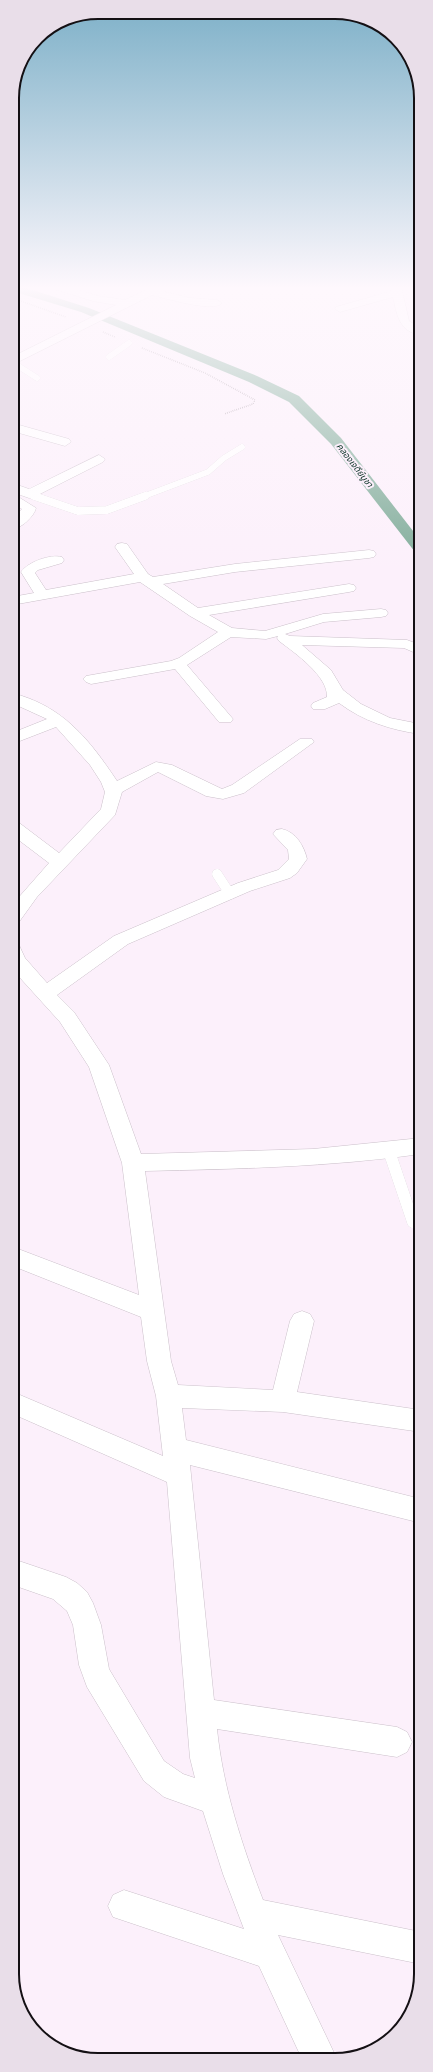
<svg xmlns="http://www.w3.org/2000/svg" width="433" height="2072" font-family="Barlow,'Noto Sans Thai',sans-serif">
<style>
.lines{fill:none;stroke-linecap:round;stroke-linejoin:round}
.canal{fill:#7eab98;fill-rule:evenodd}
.lane-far3-casing{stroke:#cbc0ca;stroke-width:6}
.lane-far2-casing{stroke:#cbc0ca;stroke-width:8}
.lane-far1-casing{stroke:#cbc0ca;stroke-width:10}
.lane-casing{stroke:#cbc0ca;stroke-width:12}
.street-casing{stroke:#cbc0ca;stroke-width:1}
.path{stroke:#80787f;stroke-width:1.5;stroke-dasharray:0.5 1.5;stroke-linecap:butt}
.lane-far3{stroke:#fff;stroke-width:6}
.lane-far2{stroke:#fff;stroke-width:8}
.lane-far1{stroke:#fff;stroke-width:10}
.lane{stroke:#fff;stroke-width:12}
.street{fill:#fff;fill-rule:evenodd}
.labels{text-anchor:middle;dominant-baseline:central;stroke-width:4;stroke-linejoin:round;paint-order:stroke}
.far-water-label{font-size:9px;font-style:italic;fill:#0c3427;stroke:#fcf0fb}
.rim{fill:none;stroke:#141014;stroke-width:2}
</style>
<rect width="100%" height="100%" fill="#fcf0fb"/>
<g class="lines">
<path class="canal" d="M12 286H20L89 308 257 376 299 396 341 438 420 540V553L415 552 331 444 289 402 249 382 81 312 12 291Z"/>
<defs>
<path id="lane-far3" d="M109 357 129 343
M12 362 37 378
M29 494 37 497
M142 497 208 472 224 458 242 447"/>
<path id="lane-far2" d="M34 496 78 511 107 510 145 496"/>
<path id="lane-far1" d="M217 874 230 894"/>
<path id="lane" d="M389 1151 413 1222"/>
<path id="street" d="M50 286H65L98 296 125 300 154 286H167L161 291 190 298 217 300 222 303C214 313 165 298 152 295L12 365V357L116 305 93 301 51 288Z
M391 286H401L409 321 420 328V335C399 331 397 315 393 297L340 312 335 309 336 307 392 291Z
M12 423 69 439 71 442 65 446 12 431Z
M99 455 105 459 103 462 34 497 29 498 12 492V483L29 489Z
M12 493 36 508C34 517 21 528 12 530V519L22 509 12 503Z
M122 543 127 544 148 574 153 577 235 564 369 550 374 551 376 554 374 557 369 558 235 572 163 584 198 608 349 584 354 585 356 588 354 591 349 592 209 615 232 628 265 631 323 614 381 609 386 610 388 613 386 616 381 617 324 622 285 634 290 636 407 640 420 645V655L404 648 302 645 331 670 343 690 361 704 390 718 420 724V734C391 730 363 721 339 703L325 709H313L311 706 313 703 327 697C328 676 295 653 279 641L277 638 278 636 266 639 231 637 187 665 233 719 231 722H219L175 669 91 684 86 682 83 679 86 676 171 661 179 658 218 632 190 616 140 582 12 605V597L34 593 21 572C28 562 50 554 62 557L64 560 62 563 38 570 35 573 46 590 134 574 115 547 117 544Z
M12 693C63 706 89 739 117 781L156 762 172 765 222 789 232 785 300 739H312L314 742 244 793 223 799 206 796 158 772 122 792 115 815 37 897 19 922 12 924V905L49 863 12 835V821L18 822 59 853 101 809 105 792 101 782 90 765 56 727 12 744V733L47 719 12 703Z
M282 829C296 832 304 846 307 859L297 873 290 878 250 891 128 944 57 995 74 1012 109 1065 141 1154 313 1149 421 1138V1154C329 1167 237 1169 145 1171L171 1361 178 1385 273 1390 290 1321 294 1314 302 1311 310 1314 314 1321 297 1392 421 1410V1432L283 1412 182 1408 186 1440 421 1499V1523L190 1465 214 1700 397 1727 407 1732 412 1742 407 1752 397 1757 217 1729C223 1788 242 1845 263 1900L421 1932V1964L278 1935 337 2059H302L259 1966 113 1917 108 1906 113 1895 124 1890 244 1929 223 1874 203 1811 164 1797 144 1781 87 1687 79 1665 73 1625 67 1611 53 1599 13 1585V1559L66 1577 77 1583 87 1592 93 1603 101 1625 109 1669 164 1761 183 1774 195 1778 190 1758 167 1482 13 1414V1392L163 1456 156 1396 147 1361 141 1317 13 1266V1247L139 1295 122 1163 89 1067 60 1022 12 969V944L19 945 25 958 47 983 114 936 238 883 278 870 289 859 288 850 273 834 276 830Z"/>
</defs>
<use href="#lane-far3" class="lane-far3-casing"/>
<use href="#lane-far2" class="lane-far2-casing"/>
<use href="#lane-far1" class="lane-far1-casing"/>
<use href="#lane" class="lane-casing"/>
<use href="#street" class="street-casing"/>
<path class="path" d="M12 298 66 317
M103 332 115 337
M142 348 205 373 255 400 253 404 224 414"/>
<use href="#lane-far3" class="lane-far3"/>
<use href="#lane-far2" class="lane-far2"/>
<use href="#lane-far1" class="lane-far1"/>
<use href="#lane" class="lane"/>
<use href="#street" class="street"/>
</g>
<linearGradient id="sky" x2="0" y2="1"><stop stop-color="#7db0c8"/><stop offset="0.5" stop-color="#fef8fd"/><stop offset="1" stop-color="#fef8fd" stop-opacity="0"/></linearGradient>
<rect width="433" height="576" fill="url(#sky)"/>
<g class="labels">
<g class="far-water-label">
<text transform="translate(355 465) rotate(52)">คลองเจดีย์บูชา</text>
</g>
</g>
<path d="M0 0H433V2072H0ZM98 19H335A79 79 0 0 1 414 98V1974A79 79 0 0 1 335 2053H98A79 79 0 0 1 19 1974V98A79 79 0 0 1 98 19Z" fill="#e9dee9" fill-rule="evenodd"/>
<path class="rim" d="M98 19H335A79 79 0 0 1 414 98V1974A79 79 0 0 1 335 2053H98A79 79 0 0 1 19 1974V98A79 79 0 0 1 98 19Z"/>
</svg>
